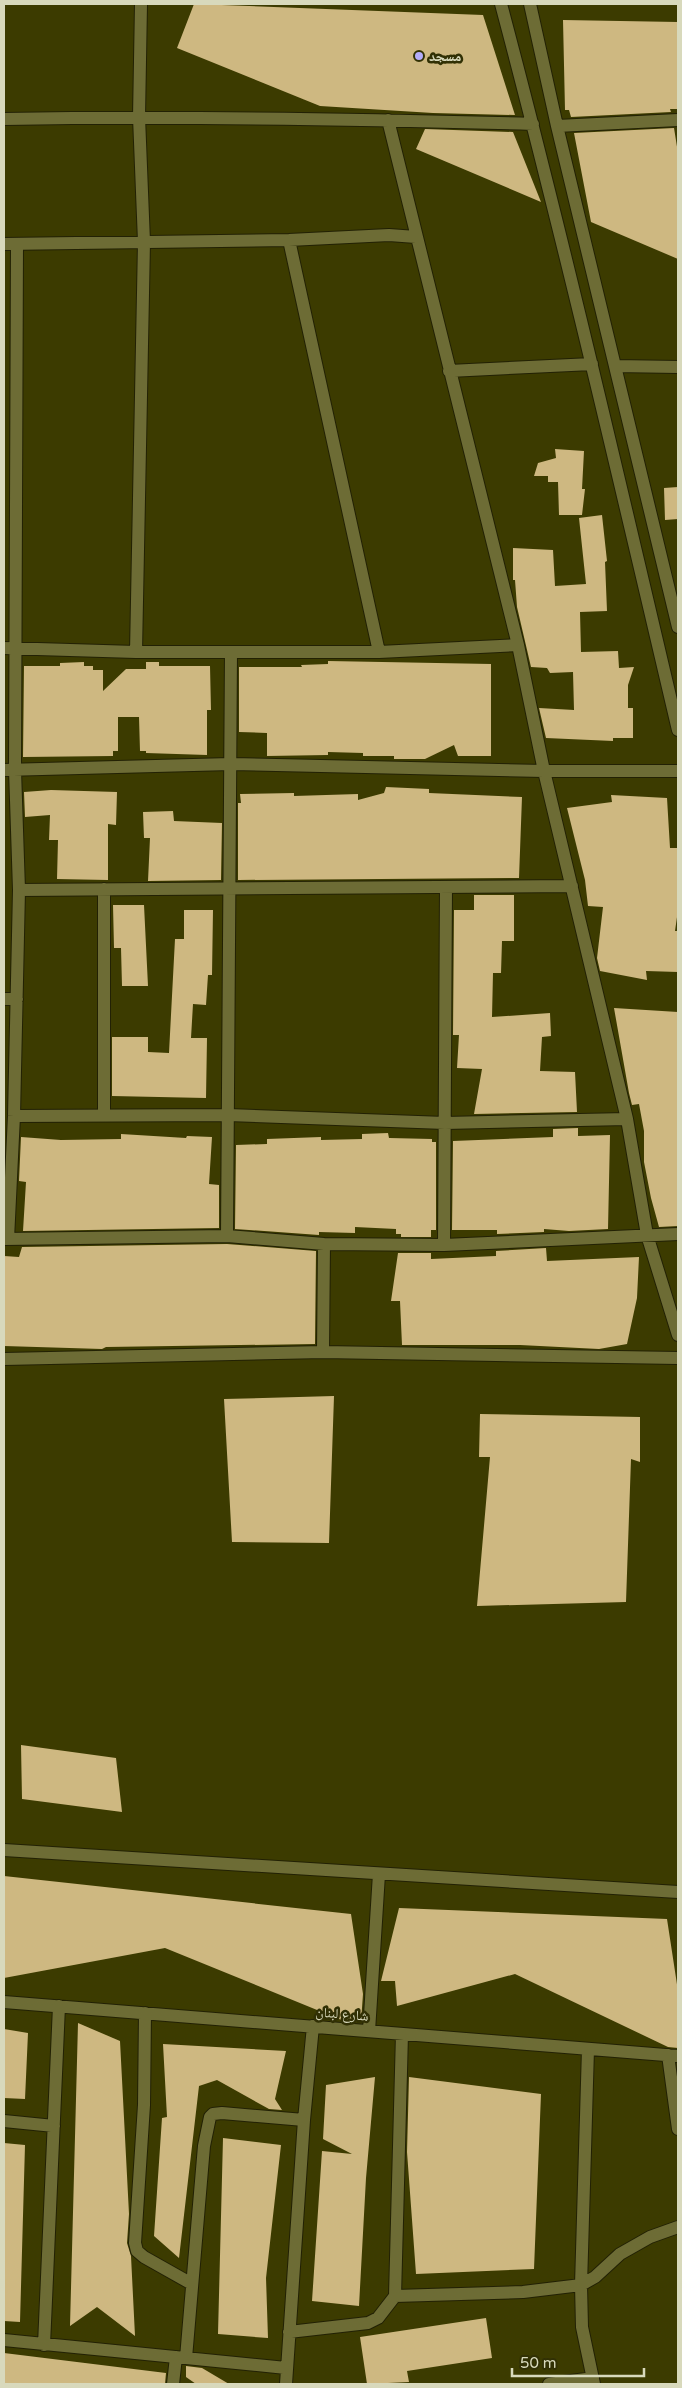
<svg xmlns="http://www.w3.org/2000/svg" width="682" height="2388" font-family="'Varela Round','Noto Naskh Arabic',sans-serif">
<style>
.building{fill:#ceb881}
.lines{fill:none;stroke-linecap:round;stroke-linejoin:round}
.minor-casing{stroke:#222104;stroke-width:14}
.minor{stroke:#6d6c35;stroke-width:12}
.poi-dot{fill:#b4acf9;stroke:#313004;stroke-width:2}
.labels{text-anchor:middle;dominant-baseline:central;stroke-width:5;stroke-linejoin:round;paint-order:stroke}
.poi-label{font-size:14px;font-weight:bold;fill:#d8d9bc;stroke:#313004;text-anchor:start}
.street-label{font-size:14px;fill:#d8d9bc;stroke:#313004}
</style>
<rect width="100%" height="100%" fill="#3c3b00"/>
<path class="building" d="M194 4 483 15 515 115 433 113 320 106 177 48Z
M563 20 678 22V109H670L671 112 571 117 569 110H565Z
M674 128 678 153V259L591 222 574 133Z
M425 129 513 132 541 202 416 149Z
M555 449 584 451 582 489H585L582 515H559L558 482H548V476H534L538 463 556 458Z
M678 487V519L665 520 664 488Z
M602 515 607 561 605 562 607 611 580 612 581 652 618 651 619 668 634 667 628 685V708H633V738H613V741L546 738 539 708 574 710 573 672 550 673 547 668 531 667 517 607 515 580H513V548L553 550 555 586 586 584 579 518Z
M328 661 491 664V756H458L454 745 425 759H394V756H363V753L328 752V755L267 756V733L239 732V667H302L301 665 328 664Z
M84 662V666H93V670H103V691L126 669H146V662H159V666H210L211 710H207V755L146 753V751H140L139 717H118V751H113V756L23 757 24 666H60V663Z
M386 787 429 789V793L522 797 519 878 238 880V803H241L240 794 294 793V796L358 794V800L384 793Z
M51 790 117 792 116 825 108 824V880L57 879 58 840H49L50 815 25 817 24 792Z
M611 795 667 798 670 848H678V910L675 931H678V972L646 971 647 980 600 971 597 958 603 907 588 906 585 880 567 808 612 802Z
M173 811 174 821 222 823 221 880 148 881 150 838H144L143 812Z
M474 895H514V941H502L501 973H493L492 1017 550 1013 551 1036 542 1037 540 1071 575 1072 577 1112 474 1114 482 1069 457 1068 459 1035H453L454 910H474Z
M113 905H144L148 986H122L121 948H114Z
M184 910H213L212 975H208L206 1005 193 1004 191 1038H207L206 1098 112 1096V1037H148V1052L169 1053 175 939H184Z
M614 1008 678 1012V1226L659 1227 651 1198 644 1162V1131L639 1104 632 1105 629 1093Z
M578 1128V1136L610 1135 608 1229 569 1231 544 1229V1232L497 1234V1230H452L453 1141 553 1137V1129Z
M388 1133 389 1138 432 1139V1142H436V1230H431V1237H401V1234H396V1229L355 1227V1233L319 1232V1235L235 1229 236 1145 267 1144V1139L321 1137V1140L362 1139V1134Z
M121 1134 186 1138 187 1136 212 1137 209 1184 219 1185V1228L23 1231 26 1182 19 1181 21 1137 61 1140 121 1139Z
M227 1244 316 1251 315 1344 106 1347 102 1349 4 1346V1256L19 1257 22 1247Z
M546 1248 547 1261 639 1257 637 1298 627 1344 599 1349 520 1345H402L400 1301H391L398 1253H431V1259L496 1256V1251Z
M334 1396 329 1543 232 1542 224 1399Z
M480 1414 640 1417V1462L631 1459 626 1602 477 1606 490 1457H479Z
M21 1745 116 1758 122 1812 22 1799Z
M4 1876 351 1914 363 1994 361 2022 344 2021 165 1948 4 1978Z
M399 1908 667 1919 678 1991V2048L668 2047 515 1974 397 2006 395 1981H381Z
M78 2023 120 2041 129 2214 127 2243 131 2256 135 2336 97 2307 70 2326Z
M4 2029 28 2033 25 2099 4 2098Z
M163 2044 286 2051 275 2099 282 2110 269 2109 217 2080 199 2086 179 2258 154 2236 162 2118 167 2117Z
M375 2077 366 2178 359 2306 312 2301 322 2151 352 2154 323 2139 326 2085Z
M409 2077 541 2094 534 2269 416 2274 407 2152Z
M223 2138 281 2145 266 2278 268 2338 218 2334Z
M4 2143 25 2145 20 2322 4 2321Z
M486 2318 492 2358 407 2371 409 2382 367 2384 360 2337Z
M4 2353 166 2373 165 2384H4Z
M186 2366 202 2368 229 2384H196L186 2377Z"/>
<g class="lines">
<defs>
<path id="minor" d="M501 4C565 245 621 488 678 730
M530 4 557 126 678 627
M4 119C180 116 357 119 533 124
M388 120 518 645 544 771 627 1119 647 1235 678 1335
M557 126 678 120
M289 240 379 652
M4 244 289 240 389 235 416 237
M615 366 678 367
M449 371 592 364
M4 648 136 652H379L518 645
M136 652 144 242 139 117 141 4
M4 770 231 764 544 771H678
M19 890 572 886
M4 999H17
M14 1116 228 1115 445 1123 627 1119
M104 1116V889
M227 1236 231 652
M4 1239 227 1236 324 1244 444 1245 678 1234
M8 1239 14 1116 19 890 15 770 17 244
M444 1245 446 887
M323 1352 324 1244
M4 1359 323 1352 678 1358
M4 1850 678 1892
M4 2002 678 2056
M145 2013 144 2105 135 2243 137 2251 144 2257 192 2284
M369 2031 379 1874
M588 2049 581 2285 582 2327 594 2384
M668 2055 678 2129
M4 2121 54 2126
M395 2296 523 2292 581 2285 595 2277 620 2254 650 2237 678 2227
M289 2332 368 2323 378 2318 395 2296 402 2034
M4 2340 286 2368
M44 2345 59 2006
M186 2358 204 2146 210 2117 213 2114 222 2113 304 2120
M173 2384 176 2357
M286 2384 304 2120 313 2026
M549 2384 593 2378"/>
</defs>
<use href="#minor" class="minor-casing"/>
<use href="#minor" class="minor"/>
</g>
<circle class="poi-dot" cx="419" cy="56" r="5"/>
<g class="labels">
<g class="poi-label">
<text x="429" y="56">مسجد</text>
</g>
<g class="street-label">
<text transform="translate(342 2014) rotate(5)">شارع لبنان</text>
</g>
</g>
<rect width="682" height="2388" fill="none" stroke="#d8d9bc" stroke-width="10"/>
<path d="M512 2368v8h132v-8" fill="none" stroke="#d8d9bc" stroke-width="2.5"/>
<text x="520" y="2368" font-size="15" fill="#d8d9bc" stroke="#313004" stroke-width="4" paint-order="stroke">50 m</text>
</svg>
